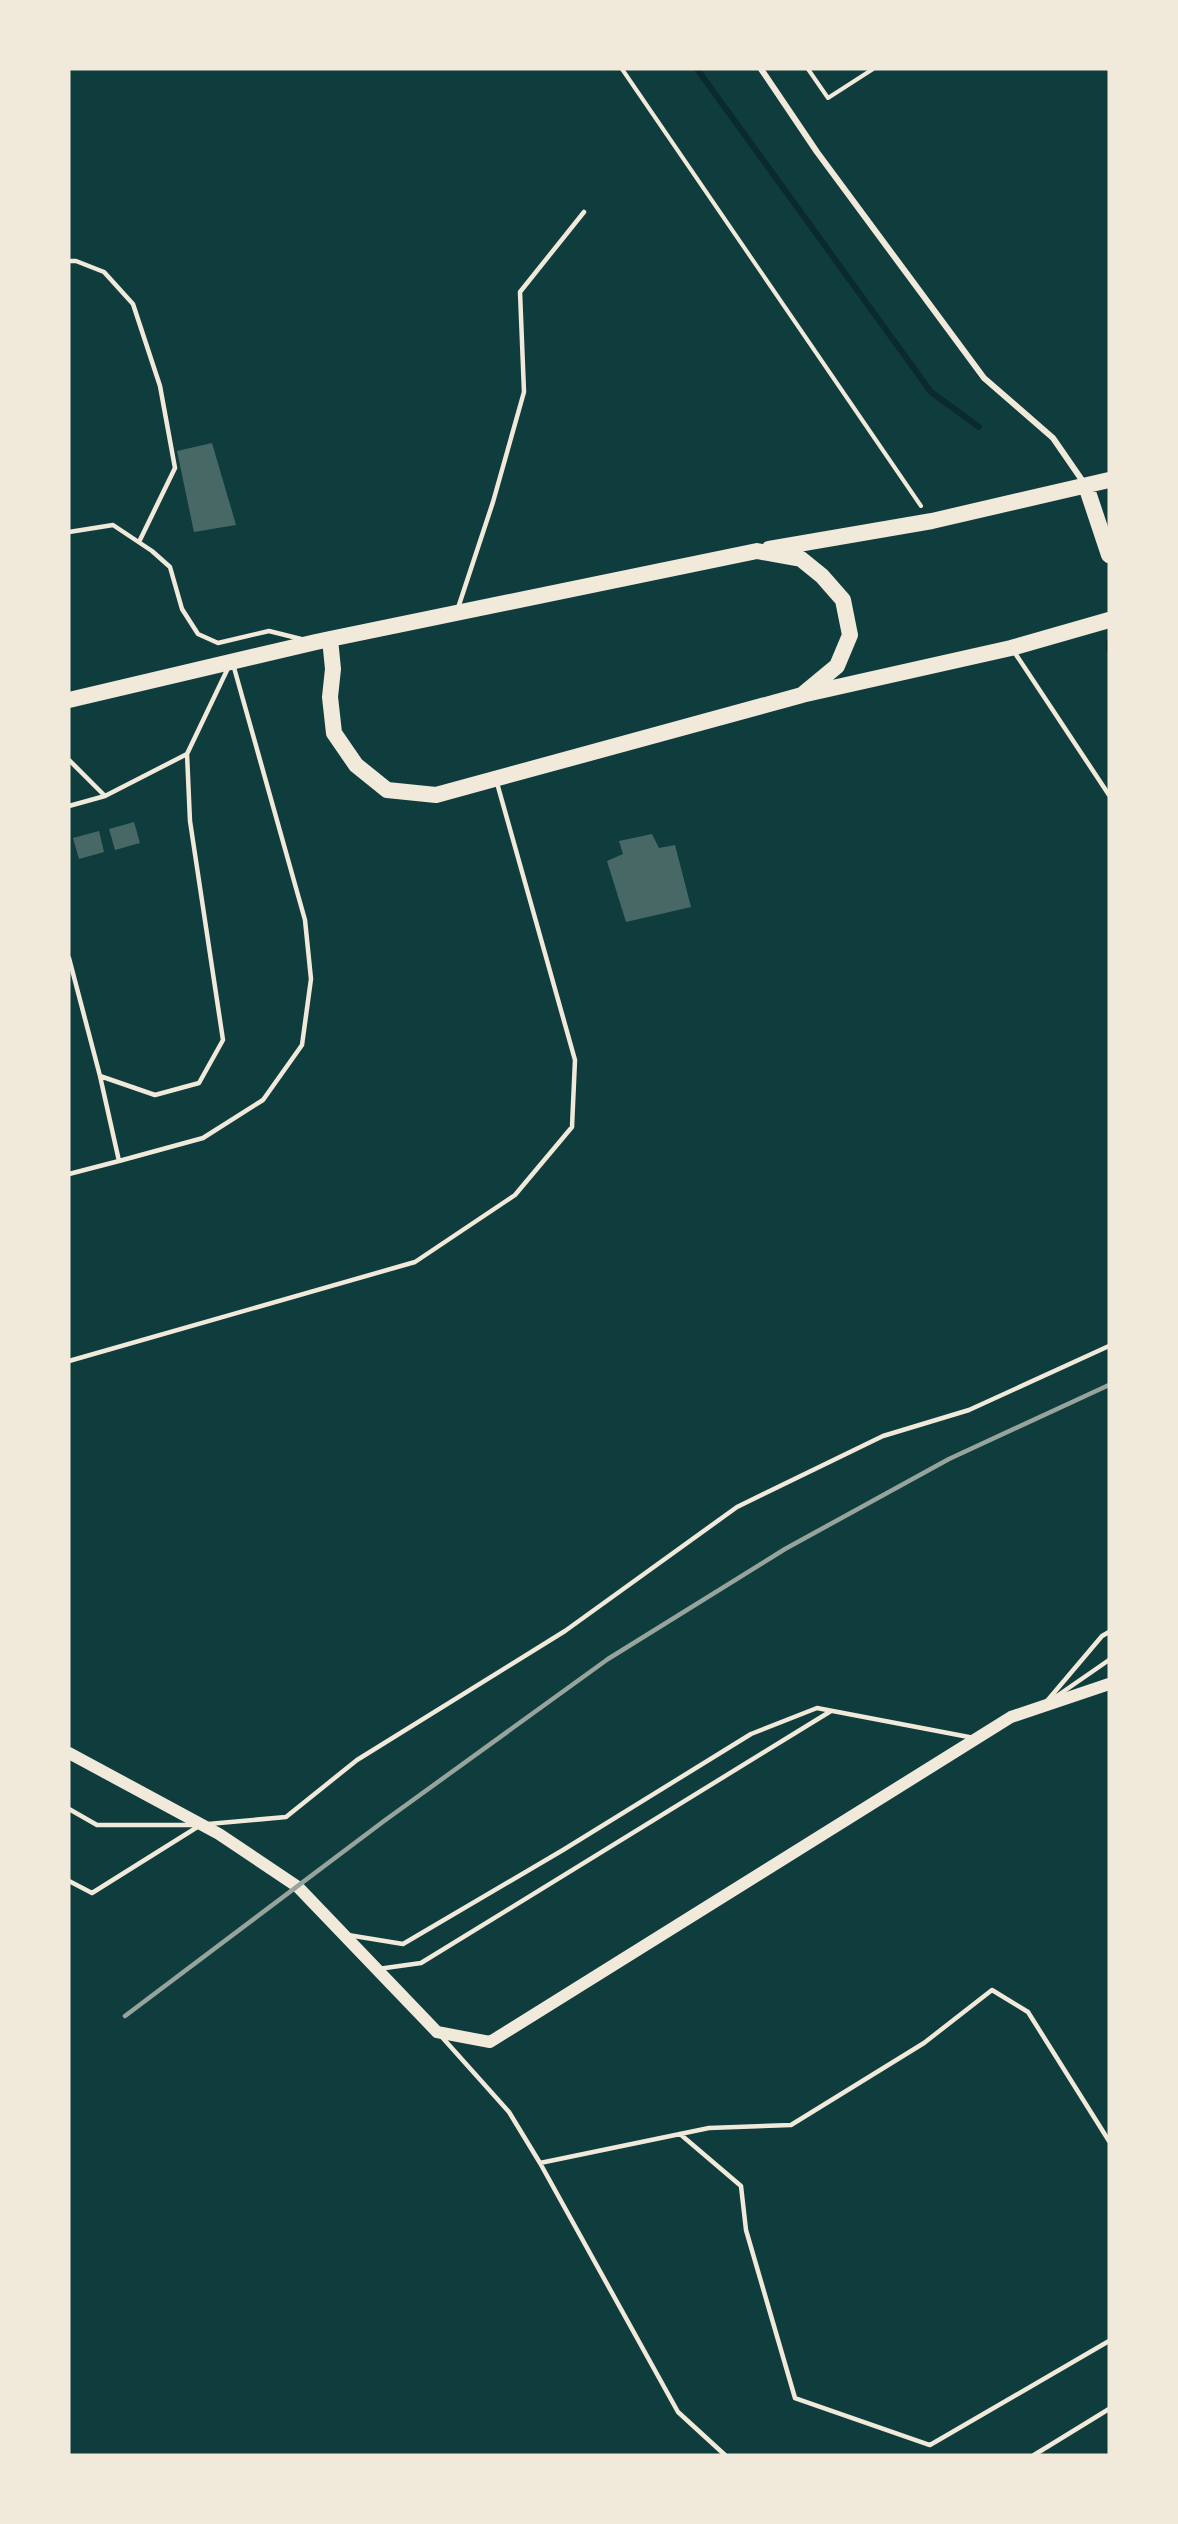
<svg xmlns="http://www.w3.org/2000/svg" width="1178" height="2524" font-family="'DM Sans',sans-serif">
<style>
.lines{fill:none;stroke-linecap:round;stroke-linejoin:round}
.stream{stroke:#0a2a2b;stroke-width:6}
.building{fill:#486865}
.path{stroke:#f1e9da;stroke-width:4}
.service{stroke:#f1e9da;stroke-width:4.5}
.minor{stroke:#f1e9da;stroke-width:6}
.secondary{stroke:#f1e9da;stroke-width:12}
.trunk{stroke:#f1e9da;stroke-width:16}
.rail{stroke:#97a49c;stroke-width:4.5}
</style>
<rect width="100%" height="100%" fill="#0f3d3e"/>
<g class="lines">
<path class="stream" d="M697 69 931 392 979 427
M1109 643V649"/>
</g>
<path class="building" d="M212 443 236 525 194 532 177 451Z
M134 822 140 843 115 850 109 829Z
M99 831 104 852 79 859 73 838Z
M652 834 659 848 675 845 691 907 626 922 607 861 623 854 619 841Z"/>
<g class="lines">
<path class="path" d="M622 69 921 506
M808 69 828 98 873 69"/>
<path class="service" d="M69 261H76L104 272 133 304 160 386 175 468 139 542
M69 532 113 525 152 551 170 567 182 609 198 634 218 643 269 631 301 639
M458 608 493 502 524 392 520 292 584 212
M1013 650 1109 795
M69 760 105 796
M69 806 105 796 187 754
M69 958 100 1076 155 1095 199 1083 223 1040 190 821 187 754 229 666
M119 1161 203 1138 263 1100 302 1045 311 979 305 920 233 664
M69 1174 119 1161 100 1076
M69 1361 415 1262 515 1195 572 1127 575 1060 497 783
M1057 1696 1109 1660
M1047 1701 1102 1636 1109 1632
M69 1809 97 1825H194
M208 1824 286 1817 357 1760 565 1631 737 1507 883 1436 969 1410 1109 1346
M69 1881 92 1893 199 1826
M348 1935 403 1944 563 1850 751 1734 817 1708 974 1738
M378 1969 421 1963 831 1711
M441 2036 509 2112 540 2163 709 2128 791 2125 924 2043 992 1990 1028 2012 1109 2141
M680 2134 741 2186 746 2230 795 2398 930 2445 1109 2341
M540 2163 678 2412 725 2455
M1034 2455 1109 2409"/>
<path class="minor" d="M761 69 817 152 984 378 1053 438 1084 483"/>
<path class="secondary" d="M69 1753 219 1834 298 1887 437 2032 490 2042 1011 1717 1109 1684"/>
<path class="trunk" d="M1086 486 1109 555
M769 549 932 521 1109 480
M806 694 1011 648 1109 620
M69 700 316 642 330 639 757 551 801 559 822 576 843 600 850 635 837 666 802 695 436 795 387 790 356 765 334 733 330 697 333 669 330 639"/>
<path class="rail" d="M125 2016 384 1821 608 1659 785 1549 949 1459 1109 1385"/>
</g>
<rect width="1178" height="2524" fill="none" stroke="#f1e9da" stroke-width="141"/>
</svg>
